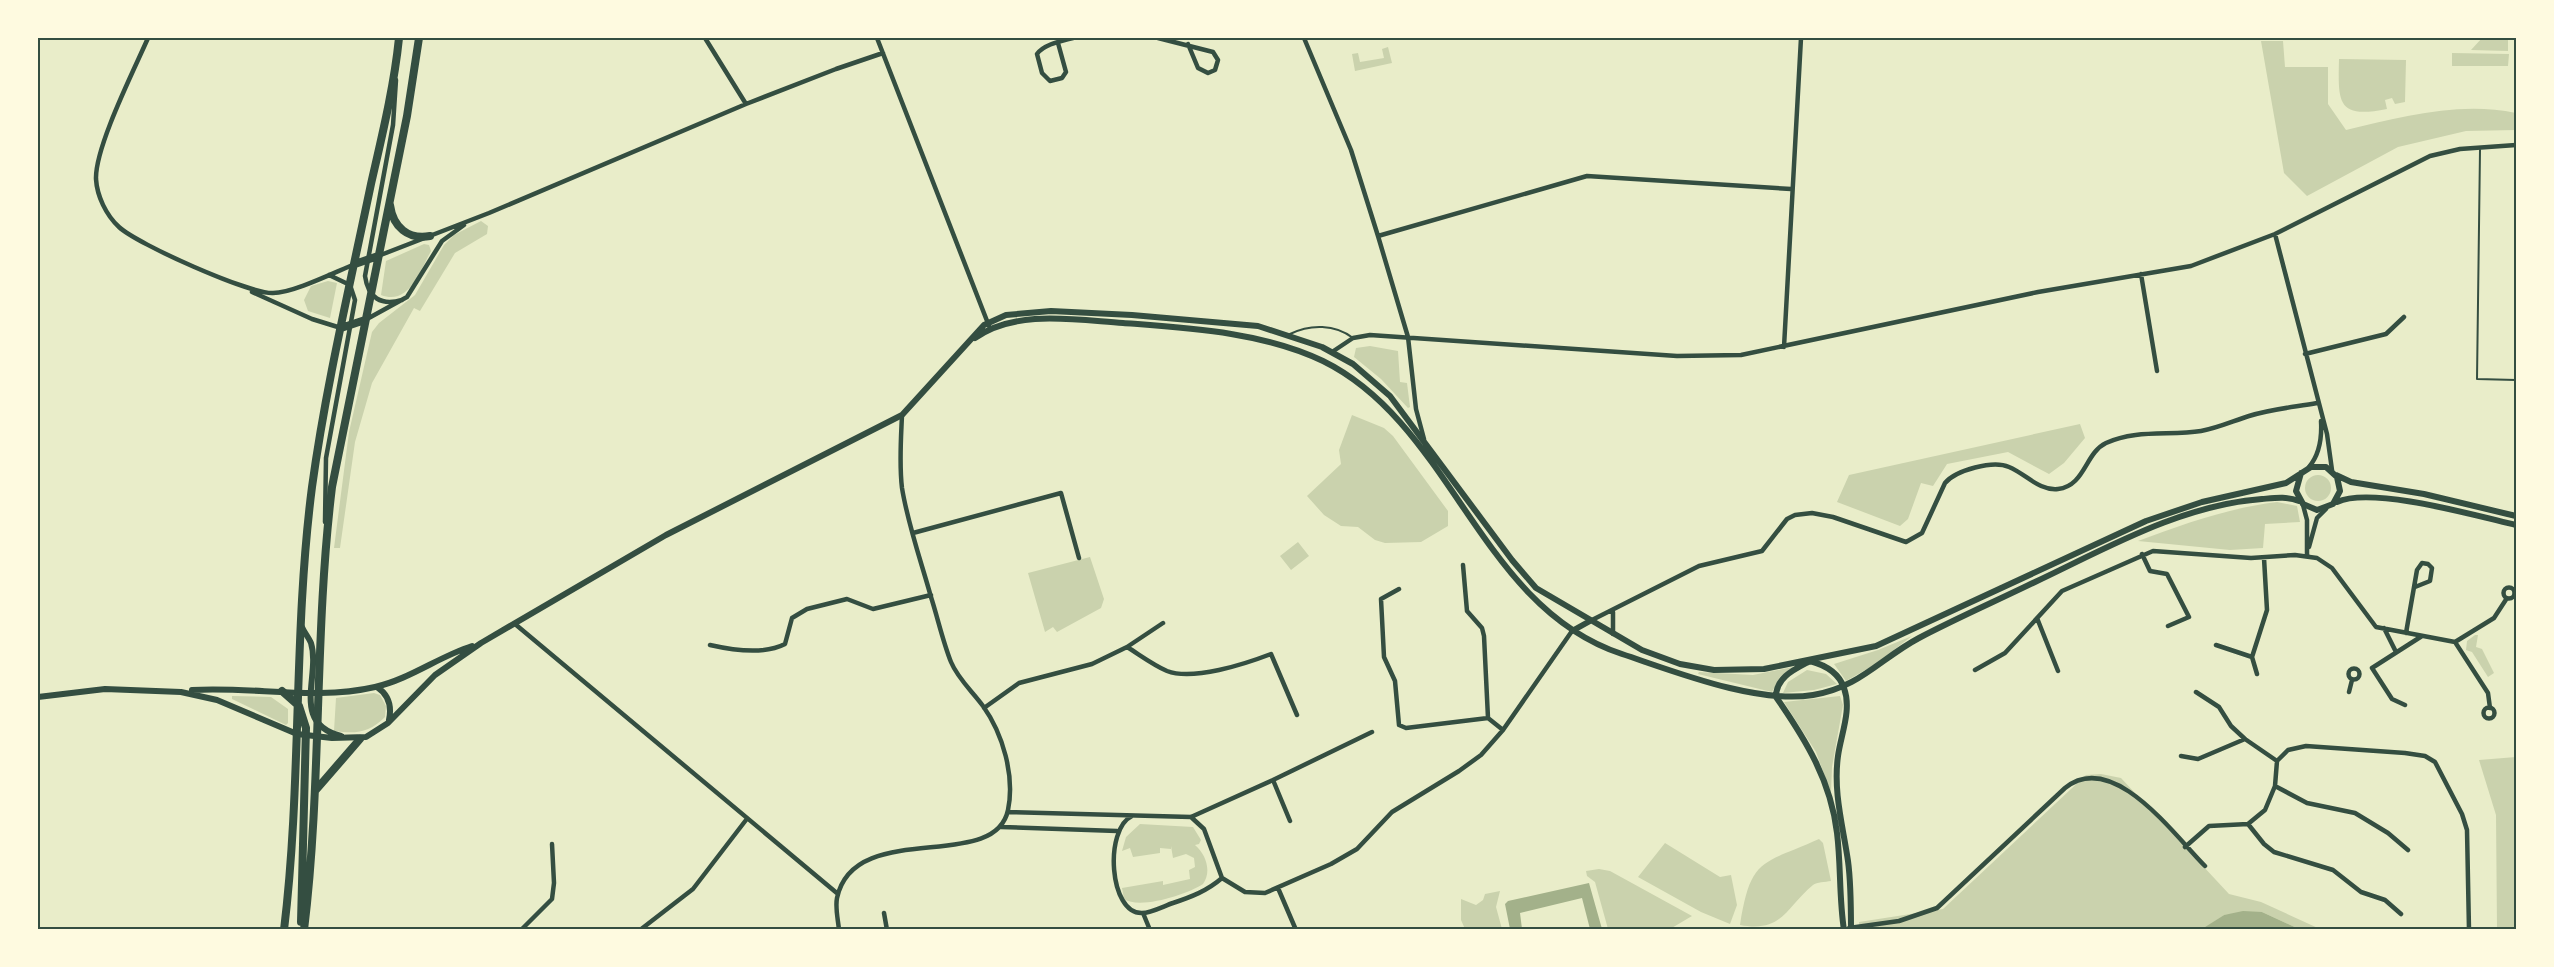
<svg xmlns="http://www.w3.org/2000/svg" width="2554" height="967" font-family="'Archivo Narrow',sans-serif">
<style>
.green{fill:#cad2ad}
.water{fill:#a3b18a}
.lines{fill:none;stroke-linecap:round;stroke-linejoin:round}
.service{stroke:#344e41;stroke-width:2}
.minor{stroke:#344e41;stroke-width:4.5}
.tertiary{stroke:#344e41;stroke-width:6}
.primary{stroke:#344e41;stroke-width:8}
.neatline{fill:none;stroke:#344e41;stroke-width:2}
</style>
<rect width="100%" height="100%" fill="#e9edc9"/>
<path class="green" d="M2482 38H2508V51L2471 50Z
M2261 41H2283L2285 67H2328V104L2346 130C2401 117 2459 101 2516 113V130L2466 131 2398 147 2307 196 2284 173Z
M1388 47 1392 63 1355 71 1352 54 1358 53 1360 62 1384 58 1382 49Z
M2452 53 2509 54 2508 66H2452Z
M2339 59 2406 60 2405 102 2395 104 2392 98 2385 100 2387 109C2337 119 2338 103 2339 59Z
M481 221 488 226 487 234 455 253 420 311 414 308 372 383 355 442 340 548H334L349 432 372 332 379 323 415 295 444 245 454 235Z
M424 244 429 245 431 251C420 271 409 306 381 295L386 261Z
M328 281 337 283 330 318 308 311 304 300 311 286Z
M1370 346 1398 351 1400 382 1407 383 1410 407 1408 408 1381 379 1354 357 1356 348Z
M1352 415 1384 428 1393 436 1448 511V526L1421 542 1385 543 1375 540 1358 527 1341 526 1324 515 1307 496 1341 464 1339 450Z
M2080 424 2085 438 2064 463 2049 474 2008 452 1947 464 1933 486 1921 483 1908 519 1900 526 1837 502 1849 475Z
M2305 488a13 13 0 1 1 26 0a13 13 0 1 1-26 0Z
M2277 502 2297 506 2300 522 2265 524 2263 548 2230 550 2138 541C2184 524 2228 508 2277 502Z
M1298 542 1309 556 1291 570 1280 556Z
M1090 557 1104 599 1101 608 1057 632 1053 627 1045 632 1028 573Z
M2475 635H2478L2476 647 2482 649 2494 673 2488 677 2472 652 2466 650 2467 641Z
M1912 636 1874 665 1846 681 1834 664 1878 650Z
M1793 667 1780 677 1772 692 1698 674 1699 672 1753 675Z
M1807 670 1826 674 1837 684 1814 690 1783 693 1788 682Z
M374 693 380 695 386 706 385 717C369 733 356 734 334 731L336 698Z
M232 696 271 697 288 709V723L286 725 232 699Z
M1840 696 1843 705 1832 767 1831 793 1816 752 1784 702Z
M2516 757V929H2497L2496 815 2479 760Z
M2101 774 2121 778 2229 894 2261 902 2320 929H2299L2262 912 2224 915 2202 930H1860L1859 922 1943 909 2086 775Z
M1140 824 1193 827 1201 840 1199 844 1195 845C1206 854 1212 872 1203 884 1188 894 1140 910 1124 899L1122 888 1163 881V885L1190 879 1189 870 1195 867 1194 858 1186 854 1173 858 1171 846V849L1160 848V853L1133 857 1130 848 1122 851 1126 837Z
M1819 839 1823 843 1831 881C1825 882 1817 882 1813 885 1786 907 1783 933 1740 925 1751 857 1761 865 1819 839Z
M1665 843 1720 877 1731 875 1737 905 1730 924 1701 912 1638 877Z
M1599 869 1610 871 1692 916 1670 929H1608L1595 882 1587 876 1586 871Z
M1500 891 1496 907 1502 929H1465L1461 920V899L1476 905 1483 900 1485 894Z"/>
<path class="water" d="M1589 883 1602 929H1590L1582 898 1520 913 1522 929H1510L1505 904 1508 901Z
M2243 911 2262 912 2299 929H2202L2224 915Z"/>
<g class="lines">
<path class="service" d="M2480 150 2477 379 2516 380
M1290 334C1310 324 1335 324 1353 338"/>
<path class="minor" d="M148 38C134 70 95 147 96 179 97 196 106 215 119 227 137 244 249 294 273 293 293 293 335 272 355 264
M705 38 746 104 836 69 883 53
M877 38 989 326
M1158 38 1213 52 1218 60 1215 70 1208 73 1198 68 1188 44
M1304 38 1351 150 1378 236 1408 337 1416 409 1424 439
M1058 43 1066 72 1062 78 1050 81 1042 73 1037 54C1044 44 1062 41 1073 38
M396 80 393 125 365 276C368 298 381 306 402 300
M2275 234 2327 434 2332 470
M1378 236 1587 176 1791 189
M378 256 489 213 746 104
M2141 274 2157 371
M252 292 312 319 341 328
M367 319 407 297 442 241 464 225
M1784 347 1801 38
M1332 352 1353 338 1370 335 1677 356 1741 355 2038 292 2191 266 2275 234 2430 156 2460 149 2516 145
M2305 354 2386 334 2404 317
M2309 467C2320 454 2322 438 2321 421
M2303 505 2307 520V556
M325 522 326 458 355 300 350 285 329 275
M913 533 1061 493 1079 558
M2309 547 2317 518 2326 509
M2142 554 2150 571 2167 574 2189 617 2168 626
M1463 565 1467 611 1482 628 1484 636 1488 718
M2503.5 593a5.5 5.5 0 1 1 11 0a5.5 5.5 0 1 1-11 0Z
M1399 589 1381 599 1384 657 1395 681 1399 725 1406 728 1488 718 1503 730
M1613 612V634
M2037 618 2058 671
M1590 621 1699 566 1762 551 1787 519 1795 515 1812 513 1833 517 1906 542 1922 533 1945 483C1956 470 1993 460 2009 467 2026 474 2039 491 2058 489 2085 486 2085 453 2106 443 2136 429 2170 436 2201 431 2218 428 2233 421 2249 416 2271 409 2295 407 2317 403
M515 624 838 894
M2384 628 2396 652
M2406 633 2417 570 2422 563 2428 564 2432 568 2430 581 2415 587
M2455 642 2488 693 2490 708
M710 645C732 650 764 655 785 644L792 618 807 609 847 599 873 609 931 595
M2216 645 2252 657
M1127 647C1140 655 1153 665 1167 671 1193 681 1245 664 1271 654L1297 715
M2348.5 674a5.5 5.5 0 1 1 11 0a5.5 5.5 0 1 1-11 0Z
M1975 670 2005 653 2062 591 2153 551 2251 558 2295 555 2317 558 2332 568 2376 627 2455 642 2494 618 2507 598
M2257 674 2252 657 2267 610 2264 558
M2196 692 2219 707 2231 726 2245 739
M2349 692 2352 680
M2405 705 2392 699 2372 668 2422 636
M2483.5 713a5.5 5.5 0 1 1 11 0a5.5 5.5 0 1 1-11 0Z
M984 708 1019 683 1092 664 1127 647 1163 623
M2181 756 2198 759 2245 739 2277 761 2275 786
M2277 761 2288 750 2306 746 2405 753 2425 756 2435 762 2462 814 2467 830 2469 930
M1273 780 1372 732
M1008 812 1191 817
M1132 816C1104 829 1109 914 1142 913 1151 913 1164 906 1173 903 1191 897 1207 891 1222 878
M1191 817 1204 829 1222 878 1245 892 1265 893 1331 864 1357 849 1392 812 1459 771 1481 755 1503 730 1572 631
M1191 817 1273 780 1290 821
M2248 824 2265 810 2275 786 2307 803 2355 813 2388 833 2408 850
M1001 827 1117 831
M2185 847 2209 826 2248 824 2264 844 2274 852 2333 870 2361 892 2385 900 2401 914
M1278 888 1296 930
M884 913 887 930
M1143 913 1150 930
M1849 928 1899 921 1937 908 2065 788C2113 749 2174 835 2205 866
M521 930 552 899 554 883 552 844
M640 930 693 889 746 820
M839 930C838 919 835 908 837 898 854 818 995 874 1008 810 1015 776 1003 734 983 706 973 692 958 679 951 662 943 642 938 619 931 597 921 561 908 525 902 488 899 464 901 439 902 415"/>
<path class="tertiary" d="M975 338C1016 309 1076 320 1123 323 1189 328 1263 332 1323 361 1453 425 1479 607 1622 654 1676 672 1756 704 1813 695 1859 688 1881 658 1919 638 1957 618 1996 601 2035 582 2107 548 2181 505 2262 499 2274 498 2287 496 2299 501
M2336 475 2351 482 2424 494 2516 516
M2337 502C2372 486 2477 516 2516 525
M302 627C304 632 309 638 311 643 321 676 290 723 341 736
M1572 631 1590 621
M377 687C389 695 392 706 389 720
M192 690C253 686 315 701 375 687 410 679 438 657 472 646
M38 697 105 689 181 692 217 700 297 734 332 738 366 737 388 723 435 675 481 643 666 535 902 415 984 325 1006 315 1051 311 1132 315 1258 326 1322 347 1353 364 1390 396 1512 560 1536 588 1642 650 1680 664 1714 670 1764 669 1876 646 2146 521 2202 502 2286 483 2311 467H2326L2337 477 2340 491 2333 504 2317 510 2303 504 2296 491 2301 473
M1844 930C1839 898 1841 865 1837 833 1831 781 1806 740 1776 697 1776 677 1795 669 1810 661 1825 665 1839 673 1844 688 1852 710 1841 734 1838 756 1833 792 1843 826 1848 861 1851 883 1851 907 1851 930"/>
<path class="primary" d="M390 205C393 227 408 240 430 236
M355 264 378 256
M341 328 365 320
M282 691 299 706 306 728 301 922
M315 791 360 739
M284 930C302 782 293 634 312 487 326 385 350 285 371 184 382 136 394 87 399 38
M304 930C322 783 314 634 332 487L407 116 419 38"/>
</g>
<rect width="2554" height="967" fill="none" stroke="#fefae0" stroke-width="78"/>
<rect x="39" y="39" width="2476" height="889" class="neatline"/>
</svg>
